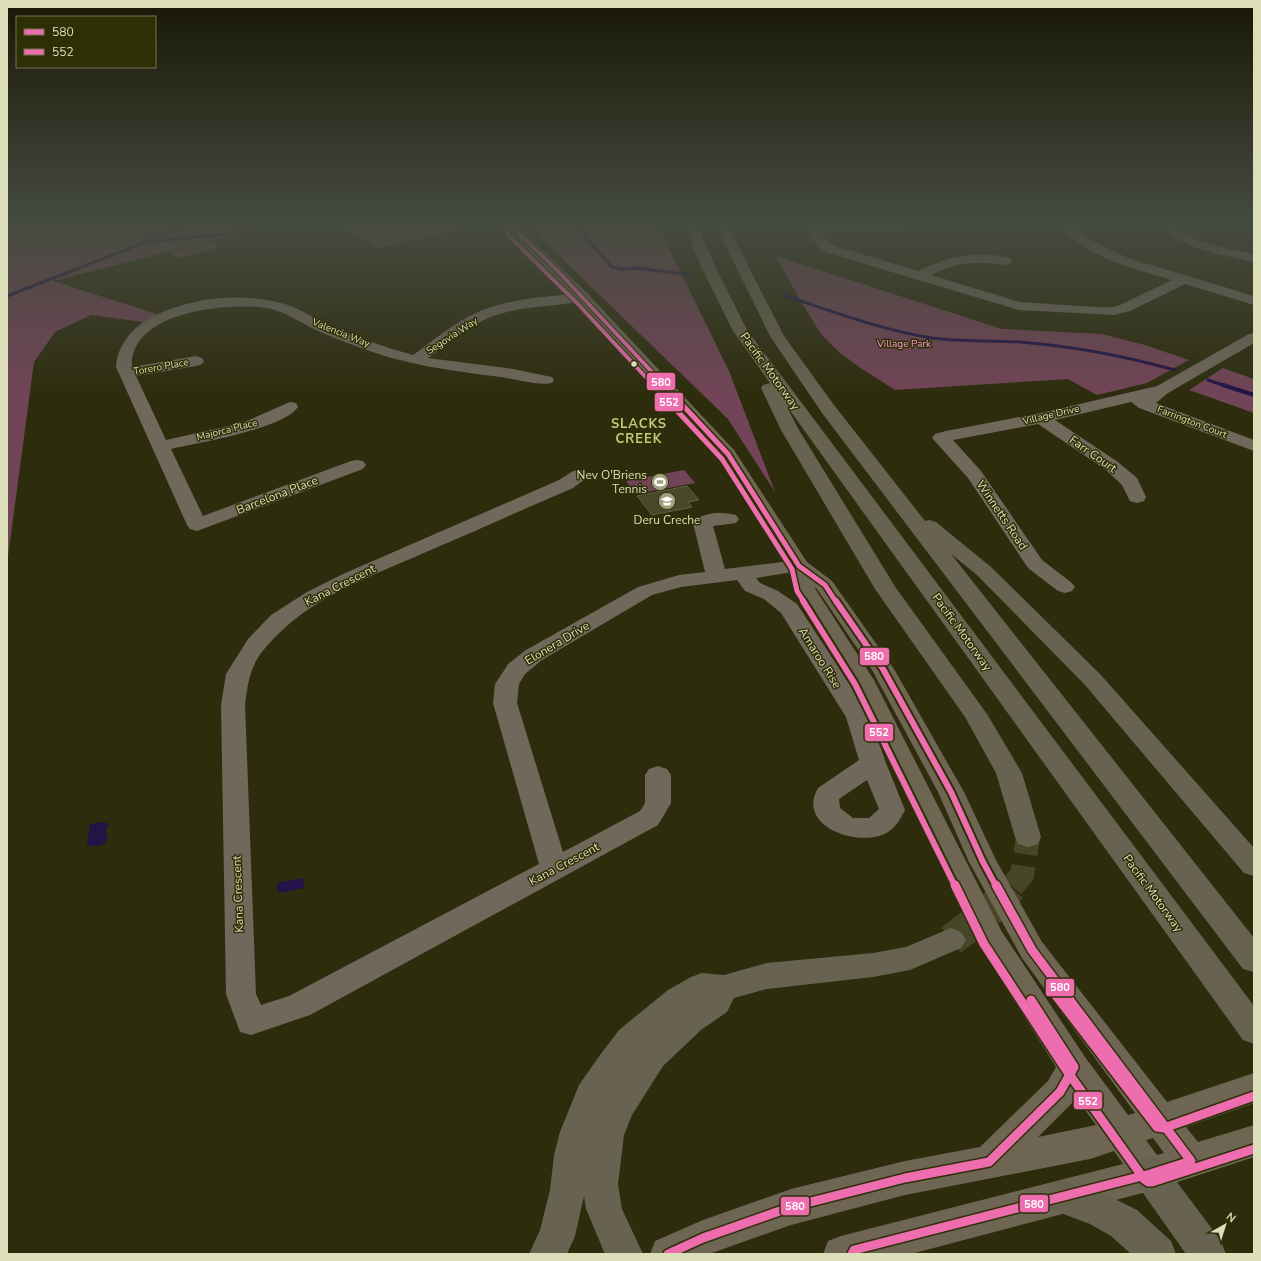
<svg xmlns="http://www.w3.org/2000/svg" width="1261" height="1261" font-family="'Nunito Sans',sans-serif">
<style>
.green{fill:#724457}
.water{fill:#231348}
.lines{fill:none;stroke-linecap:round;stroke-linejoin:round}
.stream-far1{stroke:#231348;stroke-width:3}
.stream{stroke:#231348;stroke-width:4}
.building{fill:#48482a;stroke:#606043}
.highway-tunnel-far1{stroke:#474727;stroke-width:24;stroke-dasharray:24 12;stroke-linecap:butt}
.highway-tunnel{stroke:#474727;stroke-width:32;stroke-dasharray:32 16;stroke-linecap:butt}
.minor{fill:#70685b;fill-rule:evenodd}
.major{fill:#6e6653;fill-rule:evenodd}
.highway{fill:#686350;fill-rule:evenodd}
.bus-1-far3-casing{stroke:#2f2f07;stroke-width:6}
.bus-1-far2-casing{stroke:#2f2f07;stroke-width:8}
.bus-1-far1-casing{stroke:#2f2f07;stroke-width:10}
.bus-1-casing{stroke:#2f2f07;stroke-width:12}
.bus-2-far3-casing{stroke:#2f2f07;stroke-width:6}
.bus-2-far2-casing{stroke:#2f2f07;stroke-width:8}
.bus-2-far1-casing{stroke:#2f2f07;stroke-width:10}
.bus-2-casing{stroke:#2f2f07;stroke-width:12}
.bus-1-far3{stroke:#ed6dae;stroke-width:4}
.bus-1-far2{stroke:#ed6dae;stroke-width:5}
.bus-1-far1{stroke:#ed6dae;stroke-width:6}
.bus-1{stroke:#ed6dae;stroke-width:9}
.bus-2-far3{stroke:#ed6dae;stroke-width:4}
.bus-2-far2{stroke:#ed6dae;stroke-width:5}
.bus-2-far1{stroke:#ed6dae;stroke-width:6}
.bus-2{stroke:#ed6dae;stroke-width:9}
.bus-dot{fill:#dddeba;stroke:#2f2f07;stroke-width:1.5}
.labels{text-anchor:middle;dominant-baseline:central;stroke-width:3;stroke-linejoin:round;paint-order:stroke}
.far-street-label{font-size:10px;fill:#dddeba;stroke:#2f2f07}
.far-park-label{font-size:10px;fill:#ff99cd;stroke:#2f2f07}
.street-label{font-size:12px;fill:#dddeba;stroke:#2f2f07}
.poi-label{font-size:12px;fill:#dddeba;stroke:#2f2f07;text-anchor:end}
.far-district-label{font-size:13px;font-weight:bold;letter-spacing:1px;fill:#c8c981;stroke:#2f2f07}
.line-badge{stroke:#2f2f07;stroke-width:1.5}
.badge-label{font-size:11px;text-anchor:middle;font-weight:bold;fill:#fff}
</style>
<rect width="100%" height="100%" fill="#2d2c0d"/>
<path class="green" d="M7 222H286L53 281 157 314 143 322 91 315 55 332 34 362 7 564Z
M332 222H483L485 224 378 248Z
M528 222H656L729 371 775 492 728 419 527 225Z
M211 242 220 247 179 258 170 252Z
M776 256 1002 329 1102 334 1145 345 1189 360 1147 383 1097 395 1068 379 895 390 859 367 839 352 821 334 800 300Z
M1223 368 1254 379V413L1189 390Z
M684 470 695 483 636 494 626 481Z"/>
<path class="water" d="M102 822 109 824 105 832 108 837C103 849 97 845 87 846L90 824Z
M303 878 304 888 278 893 277 883Z"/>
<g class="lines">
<path class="stream-far1" d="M576 222 577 227 612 267 622 269 638 268 691 275
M146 242 227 234 276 222
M783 295C832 311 881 330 932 338 961 342 991 340 1020 342 1072 346 1124 356 1175 370
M7 296 123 251 190 222
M1208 380 1226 386"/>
<path class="stream" d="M1223 385 1254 395"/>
</g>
<path class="building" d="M687 486 699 500 688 502 692 507 652 515 637 496Z"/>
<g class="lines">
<path class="highway-tunnel-far1" d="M1012 886 1022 875 1028 837"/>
<path class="highway-tunnel" d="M951 940 992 909 1013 885"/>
<path class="minor" d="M802 222H814L816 225 972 222 973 224 971 227 967 228 821 232 828 241 835 246 918 271C948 256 976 250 1010 258L1012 261 1010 264C1002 266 993 263 985 263 964 262 949 266 931 275L1020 302 1095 307H1114L1120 305 1172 280C1132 268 1084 258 1059 222H1071L1088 239 1128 258 1254 296V305L1185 284 1130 311 1114 315 1019 310 825 252 818 247Z
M1160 222H1172C1185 242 1232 249 1254 254V262C1226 255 1175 249 1160 222Z
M583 293 588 294 590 297 588 300C558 307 526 305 496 315 471 323 449 343 428 358L513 369 552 377 554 380 552 383C540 386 514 379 501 377 447 370 404 365 353 345 340 340 326 335 314 329 298 321 284 311 267 308 228 302 129 311 132 367L196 356 202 358 204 361 202 364 196 366 136 376 166 440 242 423 290 402 296 403 298 407C283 429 198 443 171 449L203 516 351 461 357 460 363 461 366 465 363 469 197 531 190 529 187 525 116 367C117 344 135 325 154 316 194 296 246 292 288 305 303 310 315 319 329 325 356 337 384 347 413 355 433 341 452 324 474 314 507 298 547 297 583 293Z
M1254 333V343L1168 393 1156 403 1254 440V451L1139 408 1131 402 1055 420 1118 462 1137 478 1146 497 1144 501 1137 503 1130 501 1122 485 1106 470 1038 424 953 440 981 471 1042 560 1072 583 1075 587 1072 591 1065 593 1058 591 1028 568 968 478 932 438 935 434 946 431 1041 413 1157 386 1249 334Z
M579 470 585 471 588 475 585 479 573 488C524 509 475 531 426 552 370 577 307 598 266 647 250 665 248 682 245 705L256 994 261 1005 289 996 539 864 493 703 495 684 505 669 508 664 526 650 638 587 679 575 705 572 693 523C702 511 723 512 736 515L739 519 736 523 713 526 725 569 799 560 806 562 809 566 806 570 756 578 760 583 778 591 797 604 867 711 870 717 886 763 905 810C901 818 896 827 888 832 861 849 795 827 818 788L859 760 846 717 781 613 764 599 745 591 737 580 681 587 652 595 542 660 525 674 519 684 517 703 563 852 640 811 645 803V775L649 769 658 766 667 769 671 775V803L658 825 310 1015 251 1035 240 1032 226 994 221 705 226 674 248 639 271 615 307 592 343 574 559 480 573 471ZM867 780 879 809 869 818H853L840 808 839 799Z"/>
<path class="major" d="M504 222H516L520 228 588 294 734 450 807 562 832 581 894 669 964 792 996 860 1042 942 1167 1102 1254 1073V1103L1186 1127 1198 1142 1254 1125V1157L1150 1191 911 1254H823L828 1241 841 1236 1123 1164 1114 1151 1090 1159 905 1195 791 1225 709 1254H650L655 1241 703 1220 791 1189 905 1161 980 1147 1048 1081 1056 1067 981 948 850 680 794 588 789 566 721 457 578 300 511 233ZM814 587 817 589 872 670 938 792 969 862 1022 958 1135 1113 1128 1115 1085 1057 1002 932 874 680ZM1075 1096 1096 1125 1038 1137 1072 1103ZM1153 1138 1164 1153 1157 1155 1146 1140Z"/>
<path class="highway" d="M684 222H696L714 264 747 330 1254 1006V1044L1243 1040 786 405 799 430 896 588 987 714 1022 773 1041 837 1038 844 1028 847 1018 844 1015 837 996 773 965 717 875 589 781 430 761 388 763 385 770 383 733 331 700 264Z
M714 222H726L784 336 834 405 925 521 929 520 936 522 991 567 1101 675 1254 848V876L1244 873 1085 685 977 575 951 554 1254 938V972L1243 969 822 413 770 336Z
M951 928 961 932 966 940 961 948 910 970 873 977 767 989 734 998 727 1012 701 1030 663 1066 632 1115 624 1135 618 1184 622 1209 643 1254H605L586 1209 584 1196 575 1236 567 1254H529L540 1230 550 1190 554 1155 560 1132 579 1085 600 1055 619 1030 668 990 691 977 702 973 724 975 767 963 873 953 906 947Z
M1150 1157 1162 1162 1221 1241 1226 1254H1186L1138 1186 1133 1174 1138 1162Z
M1063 1180 1113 1198 1137 1210 1171 1241 1176 1254H1131L1111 1236 1090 1224 1050 1209 1045 1197 1050 1185Z"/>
<defs>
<path id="bus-1-far3" d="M510 222 515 230 557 270 665 386"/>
<path id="bus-1-far2" d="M664 385 728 454 799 566 825 585 836 602"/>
<path id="bus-1-far1" d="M836 601 883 669 951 792 983 862 996 886"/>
<path id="bus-1" d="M668 1254 703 1238 791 1207 905 1178 989 1162 1060 1092 1074 1067 1031 1000
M852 1254 854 1250 1150 1174 1191 1161 1032 950 996 885"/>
<path id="bus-2-far3" d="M503 226 509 236 577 303 654 386"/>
<path id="bus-2-far2" d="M653 385 722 459 792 569 797 591 804 602"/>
<path id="bus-2-far1" d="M803 601 855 684 955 886"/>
<path id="bus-2" d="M955 885 984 944 1067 1071 1144 1179 1148 1182H1152L1254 1149
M1051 989 1157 1127 1164 1128 1254 1096"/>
</defs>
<use href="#bus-1-far3" class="bus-1-far3-casing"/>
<use href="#bus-1-far2" class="bus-1-far2-casing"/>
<use href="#bus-1-far1" class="bus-1-far1-casing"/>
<use href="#bus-1" class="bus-1-casing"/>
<use href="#bus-2-far3" class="bus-2-far3-casing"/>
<use href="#bus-2-far2" class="bus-2-far2-casing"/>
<use href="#bus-2-far1" class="bus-2-far1-casing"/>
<use href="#bus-2" class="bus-2-casing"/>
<use href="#bus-1-far3" class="bus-1-far3"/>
<use href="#bus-1-far2" class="bus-1-far2"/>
<use href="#bus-1-far1" class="bus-1-far1"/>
<use href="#bus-1" class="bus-1"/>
<use href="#bus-2-far3" class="bus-2-far3"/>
<use href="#bus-2-far2" class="bus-2-far2"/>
<use href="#bus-2-far1" class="bus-2-far1"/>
<use href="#bus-2" class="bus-2"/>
</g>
<linearGradient id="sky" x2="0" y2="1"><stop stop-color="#191807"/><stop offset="0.56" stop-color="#464b40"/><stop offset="1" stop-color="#464b40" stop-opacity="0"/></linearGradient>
<rect width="1261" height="398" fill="url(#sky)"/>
<defs>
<symbol id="stadium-disc" viewBox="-11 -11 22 22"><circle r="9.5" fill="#9fa07d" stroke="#2f2f07"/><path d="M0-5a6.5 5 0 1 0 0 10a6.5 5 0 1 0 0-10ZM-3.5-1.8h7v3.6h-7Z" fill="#fff"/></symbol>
<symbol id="school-disc" viewBox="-11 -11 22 22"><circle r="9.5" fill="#9fa07d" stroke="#2f2f07"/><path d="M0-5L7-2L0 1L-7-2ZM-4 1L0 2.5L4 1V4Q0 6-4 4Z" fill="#fff"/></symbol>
</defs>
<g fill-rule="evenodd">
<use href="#stadium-disc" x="650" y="472" width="20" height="20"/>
<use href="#school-disc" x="657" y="491" width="20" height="20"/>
</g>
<circle class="bus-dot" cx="634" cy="364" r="3.5"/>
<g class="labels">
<g class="far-street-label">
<text transform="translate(341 333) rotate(22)">Valencia Way</text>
<text transform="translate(452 336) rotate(-33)">Segovia Way</text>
<text transform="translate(161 367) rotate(-10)">Torero Place</text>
<text transform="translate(1051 415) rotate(-13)">Village Drive</text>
<text transform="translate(1192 422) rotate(21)">Farrington Court</text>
<text transform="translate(227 430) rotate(-14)">Majorca Place</text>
</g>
<g class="far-park-label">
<text x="904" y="344">Village Park</text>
</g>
<g class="street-label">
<text transform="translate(770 371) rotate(54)">Pacific Motorway</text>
<text transform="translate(1093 454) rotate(35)">Farr Court</text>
<text transform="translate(277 495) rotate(-21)">Barcelona Place</text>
<text transform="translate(1002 515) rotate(56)">Winnetts Road</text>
<text transform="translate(340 585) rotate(-27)">Kana Crescent</text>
<text transform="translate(962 632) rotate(54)">Pacific Motorway</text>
<text transform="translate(557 643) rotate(-31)">Elonera Drive</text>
<text transform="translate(820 658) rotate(58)">Amaroo Rise</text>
<text transform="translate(564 864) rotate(-28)">Kana Crescent</text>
<text transform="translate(1153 893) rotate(54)">Pacific Motorway</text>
<text transform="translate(238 894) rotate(-92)">Kana Crescent</text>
</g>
<g class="poi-label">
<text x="647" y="475">Nev O'Briens<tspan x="647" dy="14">Tennis</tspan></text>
<text x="667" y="520" text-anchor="middle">Deru Creche</text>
</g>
<g class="far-district-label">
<text x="639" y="424">SLACKS<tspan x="639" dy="15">CREEK</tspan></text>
</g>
</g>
<g class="line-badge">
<rect x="646" y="372" width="30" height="19" rx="4" fill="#ed6dae"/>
<rect x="654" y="392" width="30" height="20" rx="4" fill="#ed6dae"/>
<rect x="859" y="647" width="31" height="19" rx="4" fill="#ed6dae"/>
<rect x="864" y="723" width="30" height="19" rx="4" fill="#ed6dae"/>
<rect x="1045" y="978" width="30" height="19" rx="4" fill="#ed6dae"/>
<rect x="1073" y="1091" width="30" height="19" rx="4" fill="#ed6dae"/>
<rect x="1019" y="1194" width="30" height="19" rx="4" fill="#ed6dae"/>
<rect x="780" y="1196" width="30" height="20" rx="4" fill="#ed6dae"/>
</g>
<g class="badge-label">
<text x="661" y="386">580</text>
<text x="669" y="406">552</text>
<text x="874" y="660">580</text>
<text x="879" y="736">552</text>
<text x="1060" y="991">580</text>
<text x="1088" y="1105">552</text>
<text x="1034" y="1208">580</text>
<text x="795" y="1210">580</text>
</g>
<rect width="1261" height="1261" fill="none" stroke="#dddeba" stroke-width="16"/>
<rect x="16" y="16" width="140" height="52" fill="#2f2f07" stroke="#75754f"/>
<rect x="24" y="29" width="20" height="6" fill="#ed6dae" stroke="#75754f"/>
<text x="52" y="36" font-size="12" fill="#dddeba">580</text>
<rect x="24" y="49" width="20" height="6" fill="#ed6dae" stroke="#75754f"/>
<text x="52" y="56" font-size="12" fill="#dddeba">552</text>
<g transform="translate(1225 1225) rotate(39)" stroke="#2f2f07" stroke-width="3" paint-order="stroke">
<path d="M0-3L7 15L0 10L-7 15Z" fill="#dddeba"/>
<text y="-6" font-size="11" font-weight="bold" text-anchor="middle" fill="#dddeba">N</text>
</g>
</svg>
